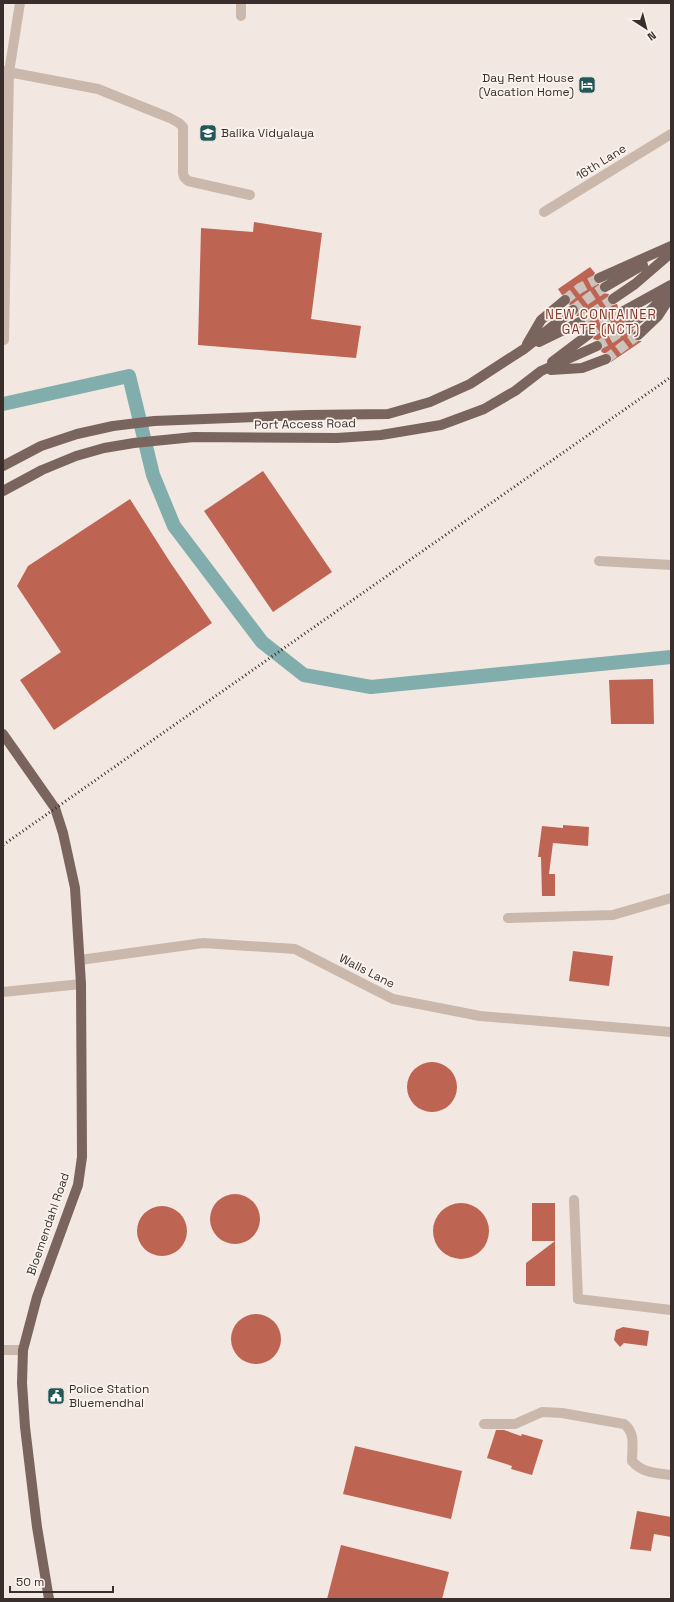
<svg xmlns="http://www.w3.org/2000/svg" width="674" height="1602" font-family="'Space Grotesk',sans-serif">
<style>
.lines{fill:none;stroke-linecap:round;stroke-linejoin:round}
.canal{stroke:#81adac;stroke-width:14}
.building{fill:#be6453}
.major-tunnel{stroke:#cdc3bd;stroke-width:10;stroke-dasharray:10 5;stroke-linecap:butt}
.minor{stroke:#cab8ad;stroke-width:10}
.major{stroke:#79655d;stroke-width:10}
.rail{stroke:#392e2b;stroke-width:3;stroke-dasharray:1 3;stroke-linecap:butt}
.labels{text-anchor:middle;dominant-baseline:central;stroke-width:3.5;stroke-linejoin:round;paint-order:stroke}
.poi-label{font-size:12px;fill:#392e2b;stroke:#faf3ed;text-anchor:start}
.street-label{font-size:12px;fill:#392e2b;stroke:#faf3ed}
.neighbourhood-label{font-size:13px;letter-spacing:1px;fill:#823729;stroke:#faf3ed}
</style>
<rect width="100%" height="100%" fill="#f2e8e1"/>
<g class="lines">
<path class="canal" d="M3 404 129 376 153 475 174 526 262 642 304 675 371 687 671 657"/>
</g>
<path class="building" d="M254 222 322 233 311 319 361 326 356 358 198 345 201 228 253 232Z
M590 267 595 273 593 277V280L596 283 599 284 600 291 602 293 609 294 607 299 608 303 613 305 617 304 618 307 616 311 617 315 619 318 627 319 624 324 625 328 630 330 634 329 632 334 633 339 637 341H642L611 362 612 357 610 354 607 353H603L601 351 603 346 601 341 593 339 595 334 594 330 589 328 585 329 584 327 586 323V319L581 316H576L579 312 578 306 575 304 569 305 571 299 570 296 567 294 562 295 558 289Z
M263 471 332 572 273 612 204 511Z
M130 499 170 562 212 623 54 730 20 680 61 652 17 586 28 566Z
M653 679 654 724H611L609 680Z
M563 825 589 827 588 846 553 843 549 874H555V896H542L541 857H538L542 826 563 828Z
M573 951 613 956 609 986 569 981Z
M407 1087a25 25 0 1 1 50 0a25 25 0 1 1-50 0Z
M210 1219a25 25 0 1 1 50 0a25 25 0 1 1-50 0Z
M433 1231a28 28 0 1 1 56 0a28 28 0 1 1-56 0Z
M532 1203H555V1241H532Z
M137 1231a25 25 0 1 1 50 0a25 25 0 1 1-50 0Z
M555 1241V1286H526V1263Z
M231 1339a25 25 0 1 1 50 0a25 25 0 1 1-50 0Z
M623 1327 649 1331 647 1346 624 1343 620 1347 614 1340 616 1330Z
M496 1430H504L521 1436 522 1434 543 1440 532 1475 511 1469 512 1466 487 1458Z
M355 1446 462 1471 451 1519 343 1494Z
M637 1511 671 1517V1537L654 1534 651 1551 630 1549Z
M341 1545 449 1572 442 1599H327Z"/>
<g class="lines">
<path class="major-tunnel" d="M565 300 580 288 599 278
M573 310 587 299 605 287
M580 322 613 299
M589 334 622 312
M597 346 613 337 630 324
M606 359 638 335"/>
<path class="minor" d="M241 16V3
M3 71 98 89 170 118 179 123 183 127V173L184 177 188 181 250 195
M544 212 671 134
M4 340 9 72 20 3
M599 561 671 565
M508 918 613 915 671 898
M80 960 203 943 295 949 393 999 480 1016 671 1032
M3 992 81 984
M574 1200 578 1299 671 1310
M3 1350H23
M484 1424H515L542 1412 562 1413 624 1424C636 1433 632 1447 632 1461 642 1473 656 1473 671 1475"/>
<path class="major" d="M599 278 671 246
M605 287 643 265
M613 299 635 284 671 253
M622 312 671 285
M630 324 651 310 671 289
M638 335 658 316 671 296
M539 342 580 322
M527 344 541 320 565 300
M552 362 589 334
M551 370 582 368 606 359
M3 466 41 446 77 434 113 426 154 421 307 415 388 414 430 402 470 384 524 349 573 310
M3 491 42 470 76 456 104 448 134 443 194 437 337 438 381 435 441 425 484 409 515 391 541 371 597 346
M3 734 55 808 63 833 75 888 81 984 82 1157 78 1185 37 1297 23 1350 22 1383 25 1427 37 1527 49 1599"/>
<path class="rail" d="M3 845 671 377"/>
</g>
<defs>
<symbol id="hotel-square" viewBox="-11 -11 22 22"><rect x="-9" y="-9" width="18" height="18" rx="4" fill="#235857" stroke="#faf3ed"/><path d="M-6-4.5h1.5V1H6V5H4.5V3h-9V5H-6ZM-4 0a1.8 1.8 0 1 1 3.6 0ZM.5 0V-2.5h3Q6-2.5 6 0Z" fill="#fff"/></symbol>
<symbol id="school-square" viewBox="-11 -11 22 22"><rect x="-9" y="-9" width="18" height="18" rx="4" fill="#235857" stroke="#faf3ed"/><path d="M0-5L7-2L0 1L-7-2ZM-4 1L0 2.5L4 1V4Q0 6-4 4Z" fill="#fff"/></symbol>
<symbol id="civic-square" viewBox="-11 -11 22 22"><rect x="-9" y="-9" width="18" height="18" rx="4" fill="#235857" stroke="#faf3ed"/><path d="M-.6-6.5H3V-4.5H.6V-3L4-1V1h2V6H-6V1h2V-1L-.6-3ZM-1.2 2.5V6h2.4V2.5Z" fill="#fff"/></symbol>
</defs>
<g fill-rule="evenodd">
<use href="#hotel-square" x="577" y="75" width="20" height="20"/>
<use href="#school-square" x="198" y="123" width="20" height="20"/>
<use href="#civic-square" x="46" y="1386" width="20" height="20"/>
</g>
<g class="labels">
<g class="poi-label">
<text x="574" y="78" text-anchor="end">Day Rent House<tspan x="574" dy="14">(Vacation Home)</tspan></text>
<text x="221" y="133">Balika Vidyalaya</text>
<text x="69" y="1389">Police Station<tspan x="69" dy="14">Bluemendhal</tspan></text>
</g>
<g class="street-label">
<text transform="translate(601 162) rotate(-32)">16th Lane</text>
<text transform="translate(305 424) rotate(-1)">Port Access Road</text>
<text transform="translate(367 971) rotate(27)">Walls Lane</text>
<text transform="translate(48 1224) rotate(-71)">Bloemendahl Road</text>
</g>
<g class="neighbourhood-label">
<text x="601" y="314">NEW CONTAINER<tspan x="601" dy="15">GATE (NCT)</tspan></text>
</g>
</g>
<rect width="674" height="1602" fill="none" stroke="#392e2b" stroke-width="8"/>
<g transform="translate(646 28) rotate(144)" stroke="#faf3ed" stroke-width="3" paint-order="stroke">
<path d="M0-3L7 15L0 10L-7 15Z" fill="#392e2b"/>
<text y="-6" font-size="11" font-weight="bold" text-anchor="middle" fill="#392e2b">N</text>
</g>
<path d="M10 1586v6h103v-6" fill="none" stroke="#392e2b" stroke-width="2"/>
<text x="16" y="1586" font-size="12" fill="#392e2b" stroke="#faf3ed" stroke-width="3" paint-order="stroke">50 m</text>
</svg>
